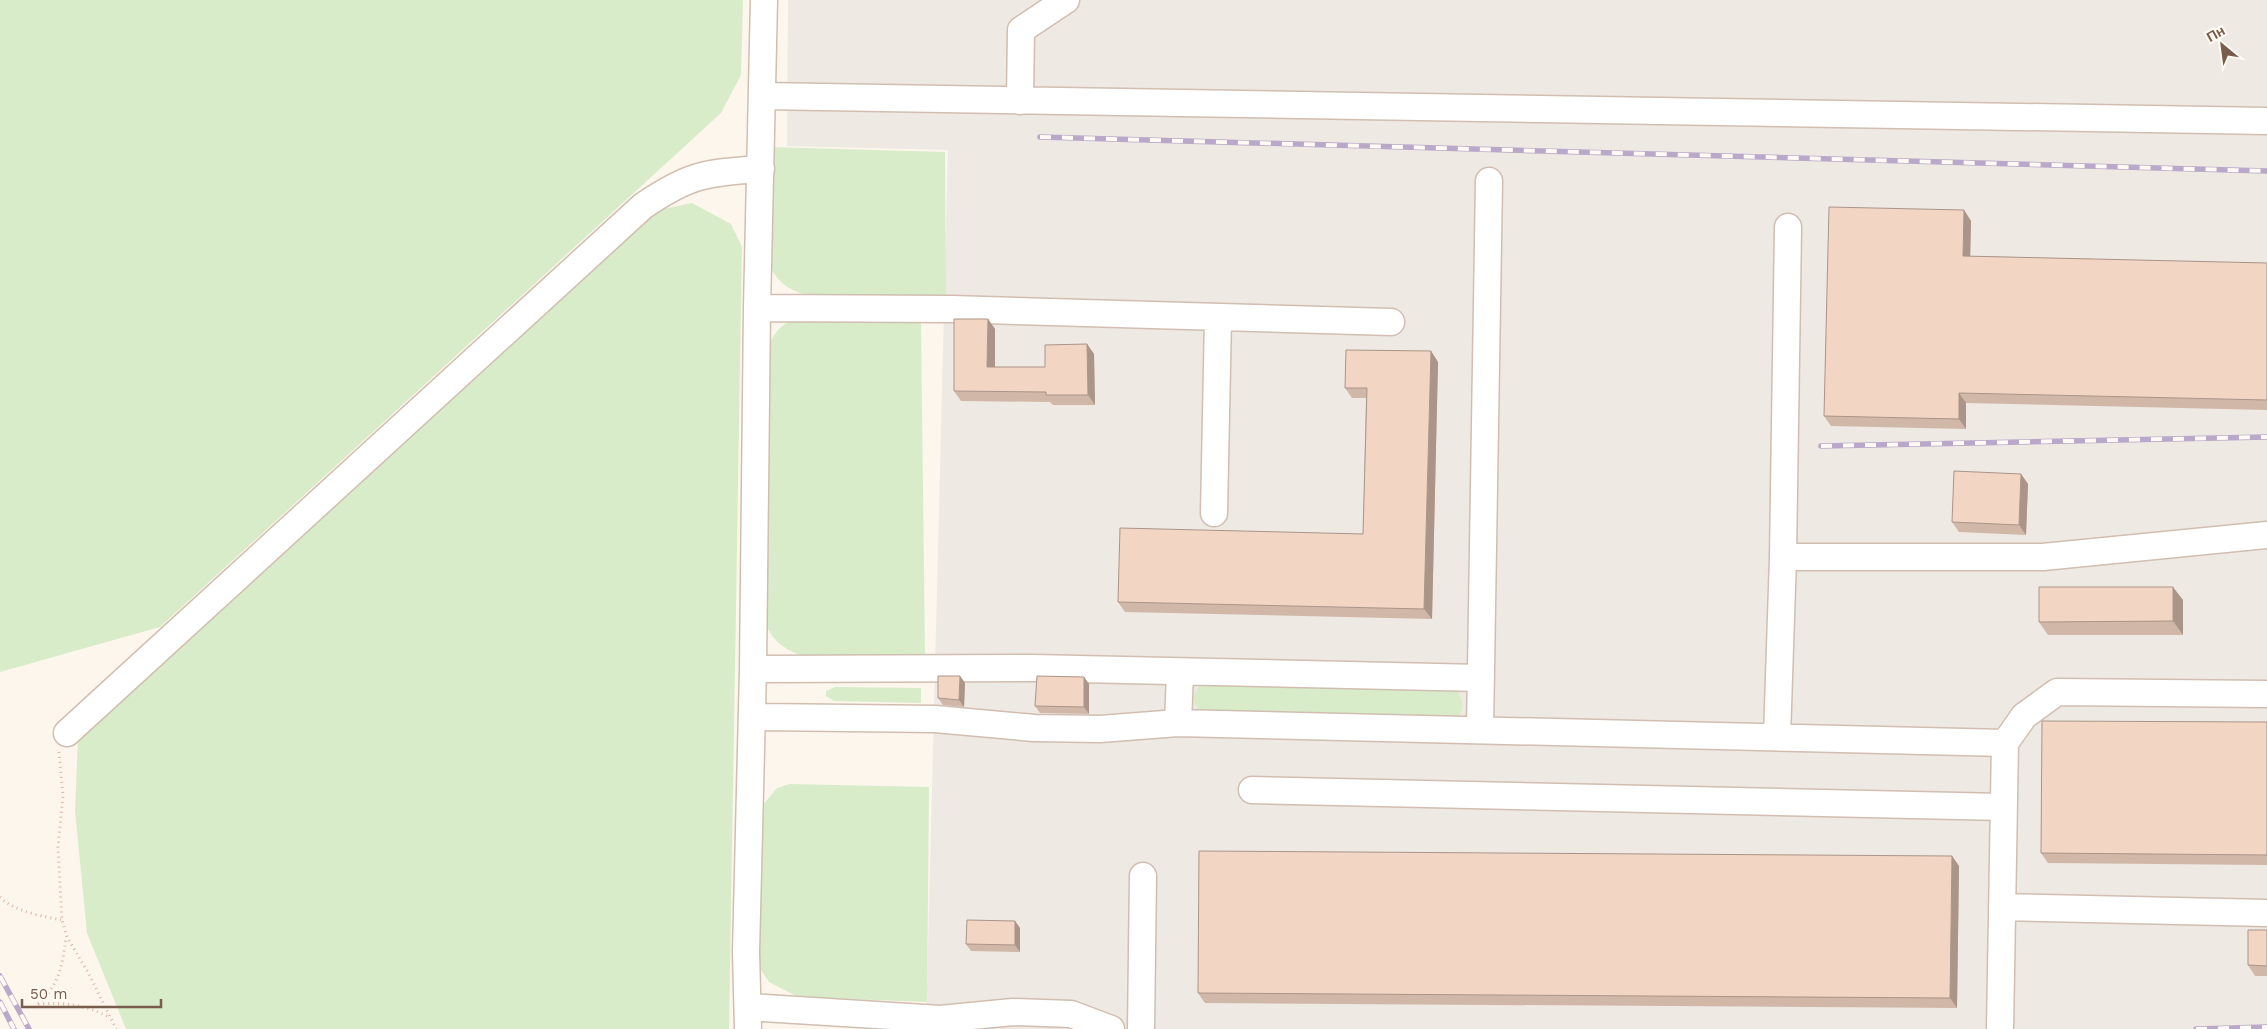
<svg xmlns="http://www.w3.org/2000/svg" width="2267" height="1029" font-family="'Work Sans',sans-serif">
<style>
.industrial{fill:#efe9e4}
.green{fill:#d8ecc9}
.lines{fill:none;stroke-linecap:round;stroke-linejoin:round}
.minor-casing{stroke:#d1beb0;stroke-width:29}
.path{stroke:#d9b8a5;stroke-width:3;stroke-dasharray:1 4;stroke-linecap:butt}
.minor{stroke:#fff;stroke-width:26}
.rail-casing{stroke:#b9a8c9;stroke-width:5.5}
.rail{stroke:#fffaf3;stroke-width:4;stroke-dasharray:11;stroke-linecap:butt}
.wall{fill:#d1b7a8}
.shaded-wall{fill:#aa9588}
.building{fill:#f3d5c3;stroke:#aa9588}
</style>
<rect width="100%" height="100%" fill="#fdf6ec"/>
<path class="industrial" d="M788 0H2267V1029H926L948 150 787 146Z"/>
<path class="green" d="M0 0H743L741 75 721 113 160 627 0 672Z
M771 147 945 152 946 299 803 294C787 289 779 282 771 269Z
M692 203 731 224 742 247 729 1029H126L87 933 75 811 78 738 654 211Z
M805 317 921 322 925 657 803 656C780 648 770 638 763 616L767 352C773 331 784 320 805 317Z
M1204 683 1455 688C1464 699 1466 711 1454 720L1203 714C1191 705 1191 691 1204 683Z
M835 687 921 688V703L834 701 826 696V691Z
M790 784 929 787 927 1002 798 997 769 982 761 970 757 954 762 806 777 788Z"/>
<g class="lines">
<defs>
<path id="minor" d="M762 96 2267 121
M1020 101 1021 30 1066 0
M757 308 951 309 1391 322
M1214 513 1218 318
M1783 557H2043L2267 535
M753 669 1033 668 1481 678
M752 717 935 719 1034 728 1100 729 1178 723 2005 743
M1178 723 1180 673
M1480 730 1489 181
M67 733 643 206C690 174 705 173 761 169
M1777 737 1783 557 1788 227
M1252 790 2003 807
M2002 907 2267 913
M748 1007 940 1019 1013 1012 1071 1014 1111 1029
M748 1029 746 952 753 669 757 308 764 0
M1141 1029 1143 876
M2000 1029 2005 743 2024 716 2057 692 2267 694"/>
</defs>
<use href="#minor" class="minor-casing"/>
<path class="path" d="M59 752 63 796 58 847 62 920 67 937 90 976 116 1029
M0 897C15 912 42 916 62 920
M38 1004C60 984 62 966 66 938
M38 1004C65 1002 85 1005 109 1017"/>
<use href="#minor" class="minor"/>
<defs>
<path id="rail" d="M1040 137 2267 171
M1821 446 2267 437
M0 976 29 1029
M0 1002 14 1029
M2196 1029 2267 1027"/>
</defs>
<use href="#rail" class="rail-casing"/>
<use href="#rail" class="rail"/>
</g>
<path class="wall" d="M1964 210 1971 221 1970 256 2267 263V410L1966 403V429L1831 426 1824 416Z
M988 319 995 329V367H1045L1087 344 1094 354 1095 405H1053L1050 402 961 401 954 391Z
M1431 351 1438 362 1432 619 1125 612 1118 602 1363 534 1366 398H1352L1345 388Z
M2021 474 2028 484 2026 535 1959 532 1952 522Z
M2183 600V635H2048L2039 622Z
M960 676 965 683 964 707 943 705 938 698Z
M1084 677 1089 684V714L1040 713 1035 706Z
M2267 722V865L2048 863 2041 853Z
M1952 856 1959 866 1957 1008 1205 1003 1198 993Z
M1015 921 1020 928V952L971 951 966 944Z
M2267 930V976H2255L2248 965Z"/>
<path class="shaded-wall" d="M1964 210 1971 221 1970 266 1963 256Z
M988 319 995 329V377L987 367Z
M1087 344 1094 354 1095 405 1088 395Z
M1431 351 1438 362 1432 619 1424 609Z
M1959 393 1966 403V429L1959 419Z
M2021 474 2028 484 2026 535 2019 525Z
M2173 587 2183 600V635L2173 621Z
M960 676 965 683 964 707 959 700Z
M1084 677 1089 684V714L1084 707Z
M1952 856 1959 866 1957 1008 1950 998Z
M1015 921 1020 928V952L1015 945Z"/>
<path class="building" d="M1829 207 1964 210 1963 256 2267 263V400L1959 393V419L1824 416Z
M954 319H988L987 367H1045V345L1087 344 1088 395H1046V392L954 391Z
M1346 350 1431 351 1424 609 1118 602 1120 528 1363 534 1367 388H1345Z
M1954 471 2021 474 2019 525 1952 522Z
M2039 587H2173V621L2039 622Z
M938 676H960L959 700 938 698Z
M1037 676 1084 677V707L1035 706Z
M2042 721 2267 722V855L2041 853Z
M1199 851 1952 856 1950 998 1198 993Z
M967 920 1015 921V945L966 944Z
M2248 930H2267V966L2248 965Z"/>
<g transform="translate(2222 45) rotate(331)" stroke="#fffaf3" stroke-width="4" paint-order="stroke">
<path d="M0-4L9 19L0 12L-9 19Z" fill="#7a5c4d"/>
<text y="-8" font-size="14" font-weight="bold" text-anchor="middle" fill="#7a5c4d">Пн</text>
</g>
<path d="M22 999v8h139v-8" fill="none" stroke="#7a5c4d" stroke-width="2.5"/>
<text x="30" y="999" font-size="15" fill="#7a5c4d" stroke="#fffaf3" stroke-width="4" paint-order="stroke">50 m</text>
</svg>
